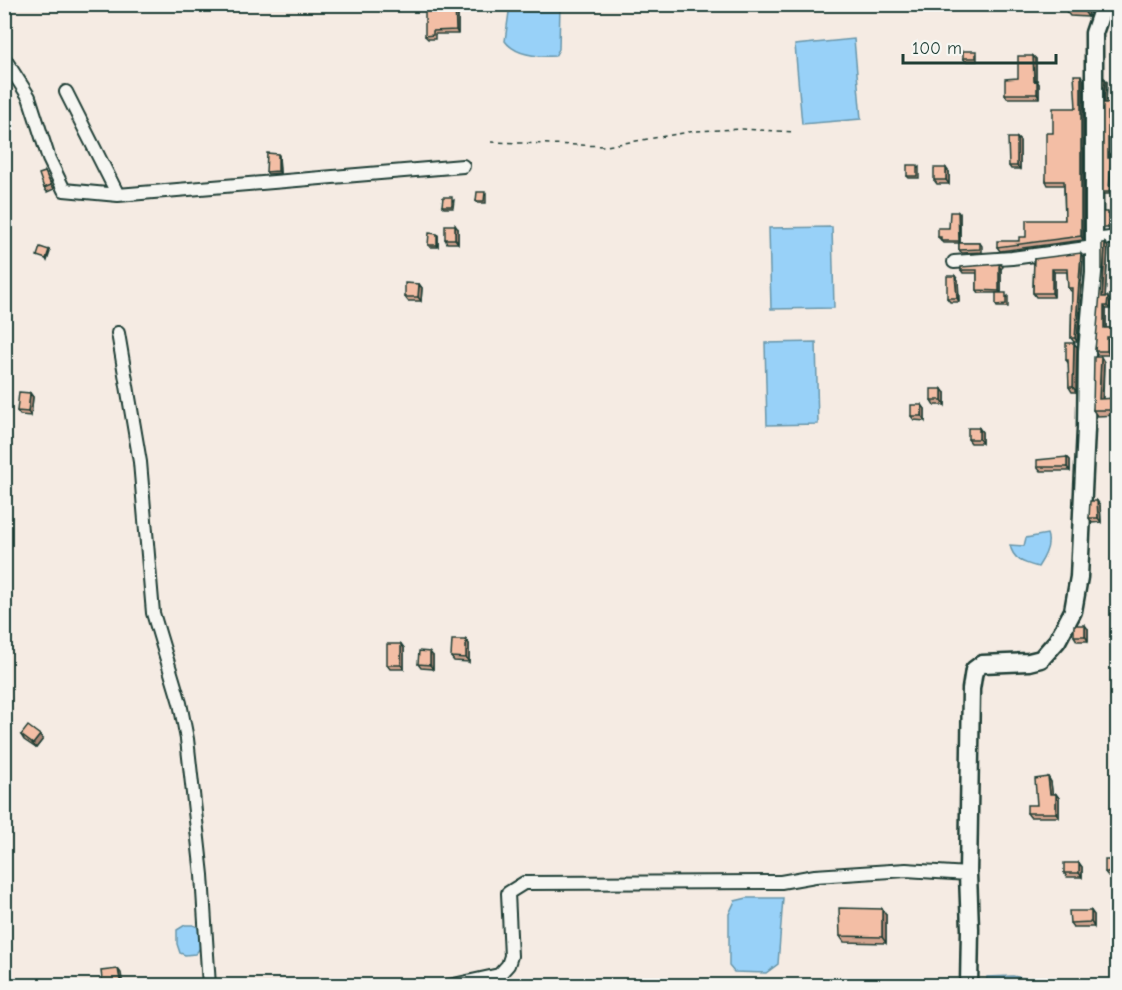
<svg xmlns="http://www.w3.org/2000/svg" width="1122" height="990" font-family="'Comic Neue',sans-serif">
<style>
.water{fill:#98d1f8;stroke:#6896aa;stroke-width:1.5}
.lines{fill:none;stroke-linecap:round;stroke-linejoin:round}
.minor-casing{stroke:#1f3d34;stroke-width:16}
.secondary-casing{stroke:#1f3d34;stroke-width:21}
.path{stroke:#1f3d34;stroke-width:1.5;stroke-dasharray:4.5 4.5;stroke-linecap:butt}
.minor{stroke:#f6f6f2;stroke-width:12}
.secondary{stroke:#f6f6f2;stroke-width:16}
.wall{fill:#d1a38e;stroke:#1f3d34;stroke-width:1.5}
.shaded-wall{fill:#aa8574;stroke:#1f3d34;stroke-width:1.5}
.building{fill:#f3bea5;stroke:#1f3d34;stroke-width:1.5}
</style>
<rect width="100%" height="100%" fill="#f5ebe3"/>
<filter id="ink" filterUnits="userSpaceOnUse"><feTurbulence type="fractalNoise" baseFrequency=".0167" numOctaves="2"/><feDisplacementMap in="SourceGraphic" scale="12" xChannelSelector="R" yChannelSelector="G"/><feConvolveMatrix kernelMatrix="1 2 1 2 8 2 1 2 1" color-interpolation-filters="sRGB"/></filter>
<g filter="url(#ink)">
<path class="water" d="M510 5H560L559 49 555 56C538 57 516 56 505 41Z
M854 39 861 119 802 124 795 45Z
M832 227 834 308 771 309 769 228Z
M816 342 818 424 767 425 765 343Z
M1047 534C1051 544 1044 558 1038 567 1024 563 1013 560 1010 545L1024 546 1026 538Z
M747 898H783L778 964 766 973 734 972 729 966V914L735 901Z
M193 925 198 927C201 936 204 947 195 954L185 955 180 953 177 944V930L185 925Z
M1013 976 1031 980 1033 985H986L987 977Z"/>
<g class="lines">
<defs>
<path id="minor" d="M4 58 29 97 49 159 64 190 118 195
M66 92 118 195 463 166
M1094 240 1118 237
M954 262 1012 258 1094 247
M118 333 140 462 153 613 180 703 187 739 202 875 209 986
M449 986 499 975 508 965 511 956 508 893 524 883 781 882 815 876 906 870 968 874"/>
<path id="secondary" d="M969 986 970 929 968 874 971 689 974 670 982 664 1029 662 1041 659 1057 641 1073 611 1079 577 1086 429 1087 351 1094 273V33L1104 4"/>
</defs>
<use href="#minor" class="minor-casing"/>
<use href="#secondary" class="secondary-casing"/>
<path class="path" d="M491 142 607 146 695 131 742 129 794 132"/>
<use href="#minor" class="minor"/>
<use href="#secondary" class="secondary"/>
</g>
<path class="wall" d="M458 4V34H435V39H428L425 36Z
M1090 4 1088 17 1070 16 1065 10Z
M977 53V61H965L963 58Z
M1033 56 1036 59V80L1039 84V98H1007L1005 94 1018 78Z
M1083 79V240L1000 251 997 247 1019 241 1065 220 1064 185H1048L1046 181 1053 133 1076 108Z
M1105 79 1107 82 1106 103 1118 104V114H1110V158L1113 161 1111 194H1104L1103 192Z
M1017 138 1020 141V169H1011L1009 166Z
M279 156 280 173 268 174 266 172Z
M919 167V178H909L907 176Z
M45 172 54 189 47 192 44 188Z
M949 172V184H937L934 180Z
M486 194V203H478L476 201Z
M454 200 453 208H444L442 206Z
M960 214V243H980L982 246V252L962 253 959 250V243H943L941 241V239H940L938 237 949 228Z
M458 229V243H447L445 239Z
M438 236V247H430L428 245Z
M1108 247 1105 297 1110 300V309H1106V328H1118V341H1109V355H1098L1095 351Z
M1083 257 1077 342H1074L1071 338 1072 292 1068 288 1067 272H1054V297H1036L1033 293 1034 259Z
M1001 264 1003 267 1001 269V293H979L977 290V273H963L961 270Z
M955 276 958 280 959 302H950L947 298Z
M419 284 422 288 421 301H408L405 297Z
M1008 296V307H997L996 305Z
M1074 343 1077 347 1076 392H1072L1069 387V364L1066 360Z
M1104 362 1103 399 1118 398V415L1097 416 1093 410Z
M30 393 33 397 31 416 20 415 17 411Z
M945 393V405H934L931 400Z
M922 405 925 409V421L914 420 911 416Z
M979 428 982 432V443H971L968 439Z
M1067 457 1070 460V471H1040L1037 467Z
M1097 501 1100 505 1101 522 1092 523 1089 518Z
M1088 629V641H1077L1074 636Z
M466 640 469 644V662L454 661 451 657Z
M401 644 404 648V669H390L387 665Z
M433 656V669L421 668 418 664Z
M21 735 43 739 36 748 24 740Z
M1048 777 1051 782 1052 794H1056L1059 798V817H1030L1027 813 1037 805Z
M1118 860V876H1108L1105 872Z
M1079 863 1082 867V877H1067L1064 873Z
M1091 911 1094 915V927H1073L1070 923Z
M886 915V943L844 942 840 936Z"/>
<path class="shaded-wall" d="M455 4H458V34L456 30Z
M1085 4H1090L1088 17 1084 11Z
M1033 56 1036 59V84L1034 81Z
M1081 75 1083 79V240L1081 236Z
M1105 79 1107 82 1106 106 1104 103Z
M1037 80 1039 84V98L1037 94Z
M1108 112 1110 114V161L1108 158Z
M1017 138 1020 141V169L1017 166Z
M278 154 279 156 280 173 278 171Z
M1111 158 1113 161 1111 194 1109 192Z
M946 168 949 172V184L946 180Z
M958 212 960 214V243L959 241Z
M1108 212 1109 214V230L1108 228Z
M455 225 458 229V243L455 239Z
M437 234 438 236V247L437 245Z
M1105 243 1108 247 1105 300 1102 297Z
M49 250 50 252 47 261 46 259Z
M1081 253 1083 257 1077 342 1075 338Z
M999 266 1001 269V293L999 291Z
M1052 269 1054 272V297L1052 293Z
M955 276 958 280 959 302 957 298Z
M419 284 422 288 421 301 418 297Z
M1108 297 1110 300V309L1107 306Z
M1104 306 1106 309V332L1104 328Z
M1107 337 1109 341V355L1107 351Z
M1074 343 1077 347 1076 392 1073 387Z
M1101 357 1104 362 1102 404 1099 399Z
M942 389 945 393V405L942 400Z
M30 393 33 397 31 416 28 412Z
M922 405 925 409V421L922 416Z
M979 428 982 432V443L979 439Z
M1067 457 1070 460V471L1067 467Z
M1097 501 1100 505 1101 522 1098 518Z
M1085 625 1088 629V641L1085 636Z
M466 640 469 644V662L466 658Z
M401 644 404 648V669L401 665Z
M430 652 433 656V669L430 665Z
M40 735 43 739 36 748 33 744Z
M1048 777 1051 782 1053 798 1050 794Z
M1056 794 1059 798V817L1056 813Z
M1079 863 1082 867V877L1079 873Z
M882 909 886 915V943L882 937Z
M1091 911 1094 915V927L1091 922Z
M118 969 121 973 123 986 121 985Z"/>
<path class="building" d="M425 4H455L456 30 433 31V35L425 36Z
M1066 4H1085L1084 11 1065 10Z
M963 51H976V58H963Z
M1018 56H1033L1034 81 1037 80V94H1005V79L1018 78Z
M1074 75H1081V236L997 247V241H1019V237H1026V220H1065L1064 181H1046V133H1053V108H1076Z
M1103 79H1105L1104 103H1116L1117 111 1108 112V158H1111L1109 192H1103Z
M4 122H8V131H4Z
M1008 138H1017V166H1009Z
M267 153 278 154V171L266 172Z
M907 165H917V176H907Z
M934 168H946V180H934Z
M45 172 51 185 44 188 39 174Z
M477 192H485L484 201H476Z
M443 197H452V206H442Z
M950 212H958L959 241H941V237H938V228H949Z
M1103 212H1108V228H1103Z
M445 225H455V239H445Z
M429 233 437 234V245H428Z
M959 243H980V249L959 250Z
M1102 243H1105L1102 297H1108L1107 306H1104V328H1118V337H1107V351H1095L1102 270Z
M40 247 49 250 46 259 37 256Z
M1081 253 1075 338H1071L1072 288H1068L1067 269H1052V293H1033L1034 259Z
M1001 264 999 266V291L977 290V270H961V267Z
M947 276H955L957 298H947Z
M405 283 419 284 418 297H405Z
M996 293H1006V304L996 305Z
M1066 343H1074L1073 387H1069L1068 360H1066Z
M1094 357H1101L1099 399 1118 398V410H1093Z
M931 389H942V400H931Z
M19 392 30 393 28 412 17 411Z
M911 405H922V416H911Z
M968 428H979V439H968Z
M1067 457V467H1037V460Z
M1090 501H1097L1098 518H1089Z
M1114 520H1118V538H1114Z
M1074 625H1085V636H1074Z
M452 640H466V658L451 657Z
M387 644H401V665H387Z
M419 651 430 652V665L418 664Z
M1116 703H1118V721H1116Z
M28 726 40 735 33 744 21 735Z
M1116 765H1118V789H1117Z
M1048 777 1050 794H1056V813H1027V805H1037L1035 779Z
M1105 860H1118V872H1105Z
M1064 863H1079V873H1064Z
M839 908 882 909V937L840 936Z
M1069 911H1091V922L1070 923Z
M118 969 121 985 103 986 101 971Z
M883 983 900 984V986H883Z"/>
</g>
<rect width="1122" height="990" fill="none" stroke="#f6f6f2" stroke-width="24"/>
<rect x="12" y="12" width="1098" height="966" fill="none" stroke="#1f3d34" stroke-width="2" filter="url(#ink)"/>
<path d="M903 54v9h153v-9" fill="none" stroke="#1f3d34" stroke-width="3"/>
<text x="912" y="54" font-size="18" fill="#1f3d34" stroke="#f6f6f2" stroke-width="4.5" paint-order="stroke">100 m</text>
</svg>
